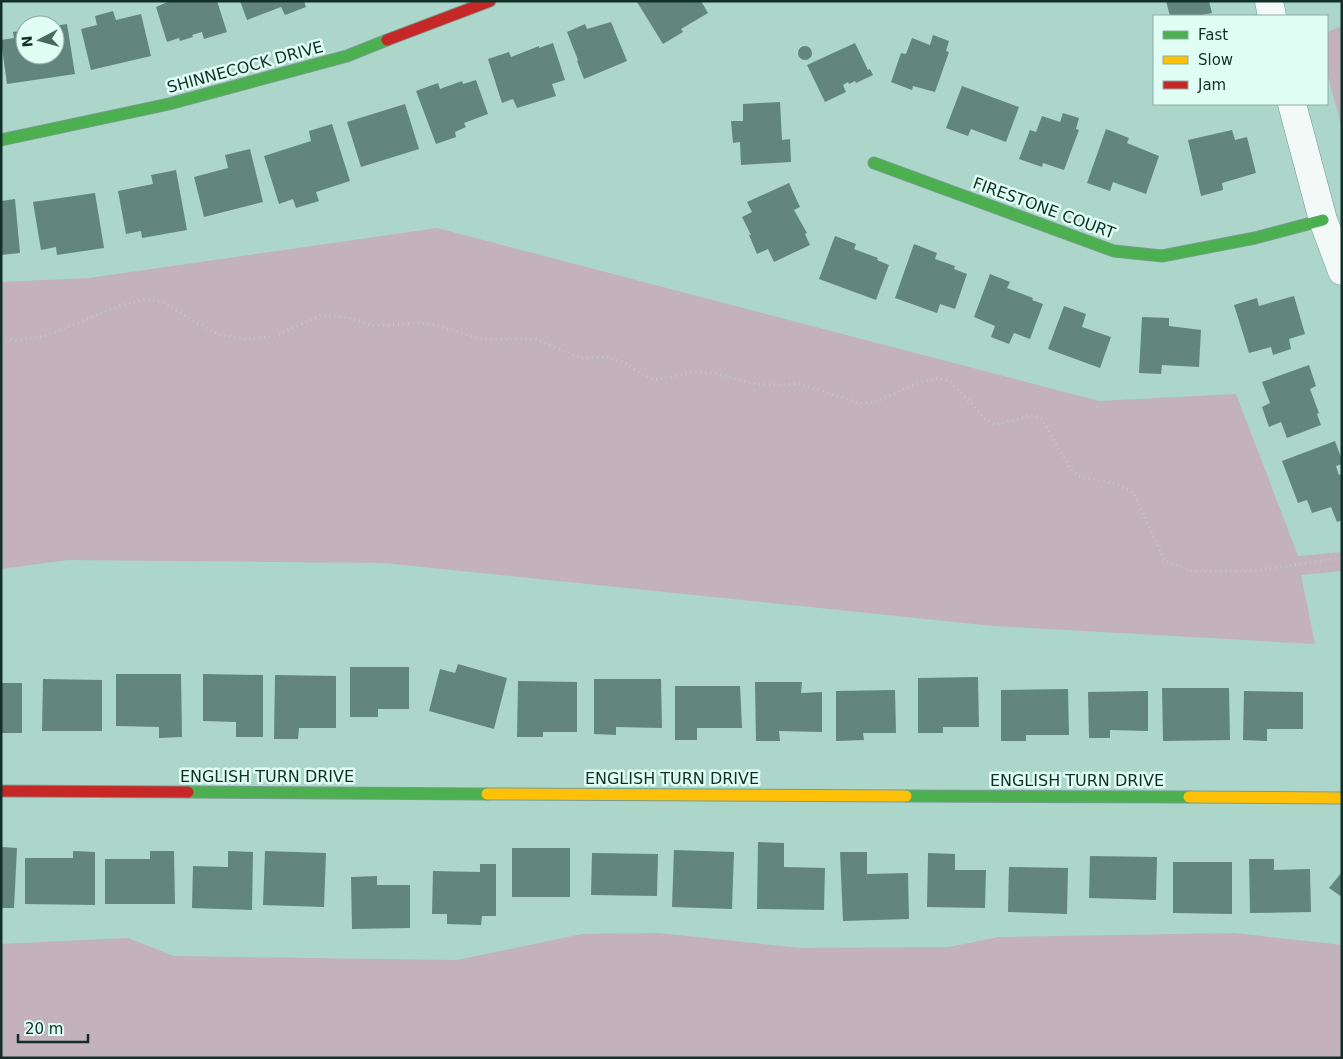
<svg xmlns="http://www.w3.org/2000/svg" width="1343" height="1059" font-family="'DejaVu Sans',sans-serif">
<style>
.green{fill:#c3b1bb}
.building{fill:#62867d}
.lines{fill:none;stroke-linecap:round;stroke-linejoin:round}
.street-casing{stroke:#799b91;stroke-width:29}
.fast-casing{stroke:#799b91;stroke-width:13}
.slow-casing{stroke:#799b91;stroke-width:13}
.jam-casing{stroke:#799b91;stroke-width:13}
.path{stroke:#becac6;stroke-width:3;stroke-dasharray:1 4;stroke-linecap:butt}
.street{stroke:#f3f9f7;stroke-width:28}
.fast{stroke:#4caf50;stroke-width:11}
.slow{stroke:#ffc107;stroke-width:11}
.jam{stroke:#c62828;stroke-width:11}
.labels{text-anchor:middle;dominant-baseline:central;stroke-width:5;stroke-linejoin:round;paint-order:stroke}
.street-label{font-size:16px;fill:#113128;stroke:#e0fef3}
</style>
<rect width="100%" height="100%" fill="#acd6c9"/>
<path class="green" d="M1342 26V129L1327 72V32Z
M437 228 1099 401 1236 394 1298 556 1342 552V571L1301 575 1315 644 993 626 384 563 68 560 1 569V282L89 278Z
M658 933 801 948 949 947 999 937 1235 933 1342 945V1058H1V944L128 938 174 956 457 960 582 934Z"/>
<path class="building" d="M170 1H217L227 32 204 39 202 32 192 35 193 37 180 41 179 38 167 42 156 7Z
M240 1H304L306 7 285 15 281 7 247 20Z
M638 1H701L708 13 681 29 683 32 663 44 637 2Z
M1166 1H1209L1212 13 1196 16H1170Z
M113 11 116 20 141 14 151 56 91 70 81 29 97 25 95 16Z
M611 22 627 61 584 79 577 61 578 60 567 32 585 24 587 29Z
M67 24 75 74 7 84 1 40 14 38 13 32 25 30V55H55V26Z
M933 35 949 41 946 51 949 52 935 92 913 86 912 90 891 82 901 53 906 54 912 38 930 45Z
M553 43 565 80 552 84 556 96 517 108 513 99 502 103 488 59 509 52 511 57 539 46V48Z
M855 43 868 70 870 69 873 75 856 83 855 81 849 84 848 82 843 85 846 92 825 102 807 65Z
M798 53a7 7 0 1 1 14 0a7 7 0 1 1-14 0Z
M476 80 488 114 464 123 466 127 455 132 456 137 436 144 416 91 438 83 440 89 462 81 463 84Z
M962 86 1019 107 1006 142 971 129 968 136 946 128Z
M780 102 782 140 790 139 791 162 741 165 740 142 733 143 731 121H743V104Z
M405 104 419 149 361 167 347 122Z
M1063 113 1079 118 1076 129 1079 130 1064 170 1043 163 1042 167 1019 159 1030 130 1036 132 1042 116 1060 122Z
M332 124 350 181 316 192 319 201 296 208 293 199 279 204 264 156 311 141 309 131Z
M1106 129 1129 138 1127 143 1159 156 1146 194 1113 182 1110 191 1087 183Z
M1232 130 1235 140 1247 137 1256 173 1222 183 1223 190 1201 196 1188 140Z
M250 149 263 202 204 217 194 177 228 168 225 155Z
M176 170 187 230 142 238 141 231 126 234 118 191 153 184 151 175Z
M789 183 800 207 794 210 807 233 805 234 810 245 774 262 768 249 757 254 749 235H751L742 217 752 212 747 202Z
M95 193 104 248 57 255 56 247 41 250 33 202Z
M15 199 20 253 1 255V201Z
M835 236 856 244 854 249 878 258 877 260 889 265 876 300 819 279Z
M914 244 937 253 935 259 955 266 954 269 967 274 955 309 940 304 937 313 895 298Z
M990 274 1010 282 1007 288 1033 298 1032 300 1043 304 1030 339 1014 333 1009 344 991 337 995 326 974 317Z
M1294 296 1305 334 1289 339 1291 349 1273 355 1271 347 1249 353 1234 305 1257 298 1259 306Z
M1064 306 1086 314 1082 327 1111 337 1100 368 1048 349Z
M1142 317 1169 318V326L1201 330 1199 367 1162 365 1161 374 1139 373Z
M1309 365 1316 386 1310 389 1319 413 1317 414 1321 425 1287 438 1281 422 1269 427 1262 407 1270 403 1262 382Z
M1335 441 1342 460V464L1336 466 1339 475 1342 474V520L1337 522 1331 507 1312 513 1307 500 1298 503 1282 461Z
M458 664 507 678 494 729 429 711 440 669 455 673Z
M350 667H409V709H378V717H350Z
M116 674H181L182 737 159 738V727L116 726Z
M203 674 263 675V737H236V722L203 721Z
M275 675 336 676V728H299L298 739H274Z
M978 677 979 727H943V733H918V678Z
M43 679 102 680V731H42Z
M594 679H661L662 728 616 727V735L594 734Z
M518 681 577 682V732H543V737H517Z
M755 682H802L801 693 822 692V732L779 731 780 741H756Z
M1 683H22V733H1Z
M675 686H740L742 728H697V740H675Z
M1162 688H1229L1230 740 1163 741Z
M1068 689 1069 735H1026V741H1001V690Z
M895 690 896 733H863L864 740 836 741V691Z
M1148 691V731L1110 730V738H1089L1088 692Z
M1244 691 1303 692V729H1267V741L1243 740Z
M758 842 784 843V867L825 868 824 910 757 909Z
M1 847 17 848 14 908H1Z
M512 848H570V897H512Z
M674 850 734 852 732 909 672 907Z
M73 851 95 852V905L25 904V858H73Z
M150 851H174L175 904H105V859H150Z
M228 851 253 852 252 910 192 908 193 866 228 867Z
M265 851 326 853 324 907 263 905Z
M840 852H867V874L908 873 909 919 843 921Z
M592 853 658 854 657 896 591 895Z
M928 853 955 854V870H986L985 908 927 907Z
M1090 856 1157 857 1156 900 1089 898Z
M1249 859H1274V870L1310 869 1311 912 1250 913Z
M1173 862H1232V914L1173 913Z
M480 864H496V916H482L481 925 447 924V914H432L433 871 480 872Z
M1009 867 1068 868 1067 914 1008 912Z
M1342 872V897L1329 888Z
M377 876V885H410V928L352 929 351 877Z"/>
<g class="lines">
<defs>
<path id="street" d="M1269 1 1272 16
M1292 104 1323 220 1342 271"/>
<path id="fast" d="M1 140 169 104 347 56 387 40
M874 163 1114 251 1162 256 1255 238 1323 220
M188 792 487 794
M906 796 1189 797"/>
<path id="slow" d="M487 794 906 796
M1189 797 1342 798"/>
<path id="jam" d="M387 40 490 1
M1 791 188 792"/>
</defs>
<use href="#street" class="street-casing"/>
<use href="#fast" class="fast-casing"/>
<use href="#slow" class="slow-casing"/>
<use href="#jam" class="jam-casing"/>
<path class="path" d="M1 336 16 340 45 336 122 305 147 299 165 303 195 322 218 334 245 339 272 337 322 315 349 318 373 326 416 323 436 325 480 339H535L581 358 605 357 626 363 641 374 655 380 696 372 715 373 755 384 771 385 800 384 859 403 875 402 921 382 938 378 951 382 972 404 983 417 996 425 1033 415 1042 419 1070 468 1078 476 1116 484 1133 492 1165 561 1192 571H1254L1342 558"/>
<use href="#street" class="street"/>
<use href="#fast" class="fast"/>
<use href="#slow" class="slow"/>
<use href="#jam" class="jam"/>
</g>
<g class="labels">
<g class="street-label">
<text transform="translate(245 67) rotate(-15)">SHINNECOCK DRIVE</text>
<text transform="translate(1044 208) rotate(20)">FIRESTONE COURT</text>
<text x="267" y="776">ENGLISH TURN DRIVE</text>
<text x="672" y="778">ENGLISH TURN DRIVE</text>
<text x="1077" y="780">ENGLISH TURN DRIVE</text>
</g>
</g>
<rect width="1343" height="1059" fill="none" stroke="#113128" stroke-width="5"/>
<rect x="1153" y="15" width="175" height="90" fill="#e0fef3" stroke="#8daca2"/>
<rect x="1163" y="31" width="25" height="8" fill="#4caf50" stroke="#8daca2"/>
<text x="1198" y="40" font-size="15" fill="#113128">Fast</text>
<rect x="1163" y="56" width="25" height="8" fill="#ffc107" stroke="#8daca2"/>
<text x="1198" y="65" font-size="15" fill="#113128">Slow</text>
<rect x="1163" y="81" width="25" height="8" fill="#c62828" stroke="#8daca2"/>
<text x="1198" y="90" font-size="15" fill="#113128">Jam</text>
<g transform="translate(40 40) rotate(264)"><circle r="24" fill="#e0fef3" stroke="#8daca2"/>
<path d="M0-4L9 19L0 12L-9 19Z" fill="#476b60"/>
<text y="-8" font-size="14" font-weight="bold" text-anchor="middle" fill="#113128">N</text>
</g>
<path d="M18 1034v8h70v-8" fill="none" stroke="#113128" stroke-width="2.5"/>
<text x="25" y="1034" font-size="15" fill="#113128" stroke="#e0fef3" stroke-width="4" paint-order="stroke">20 m</text>
</svg>
